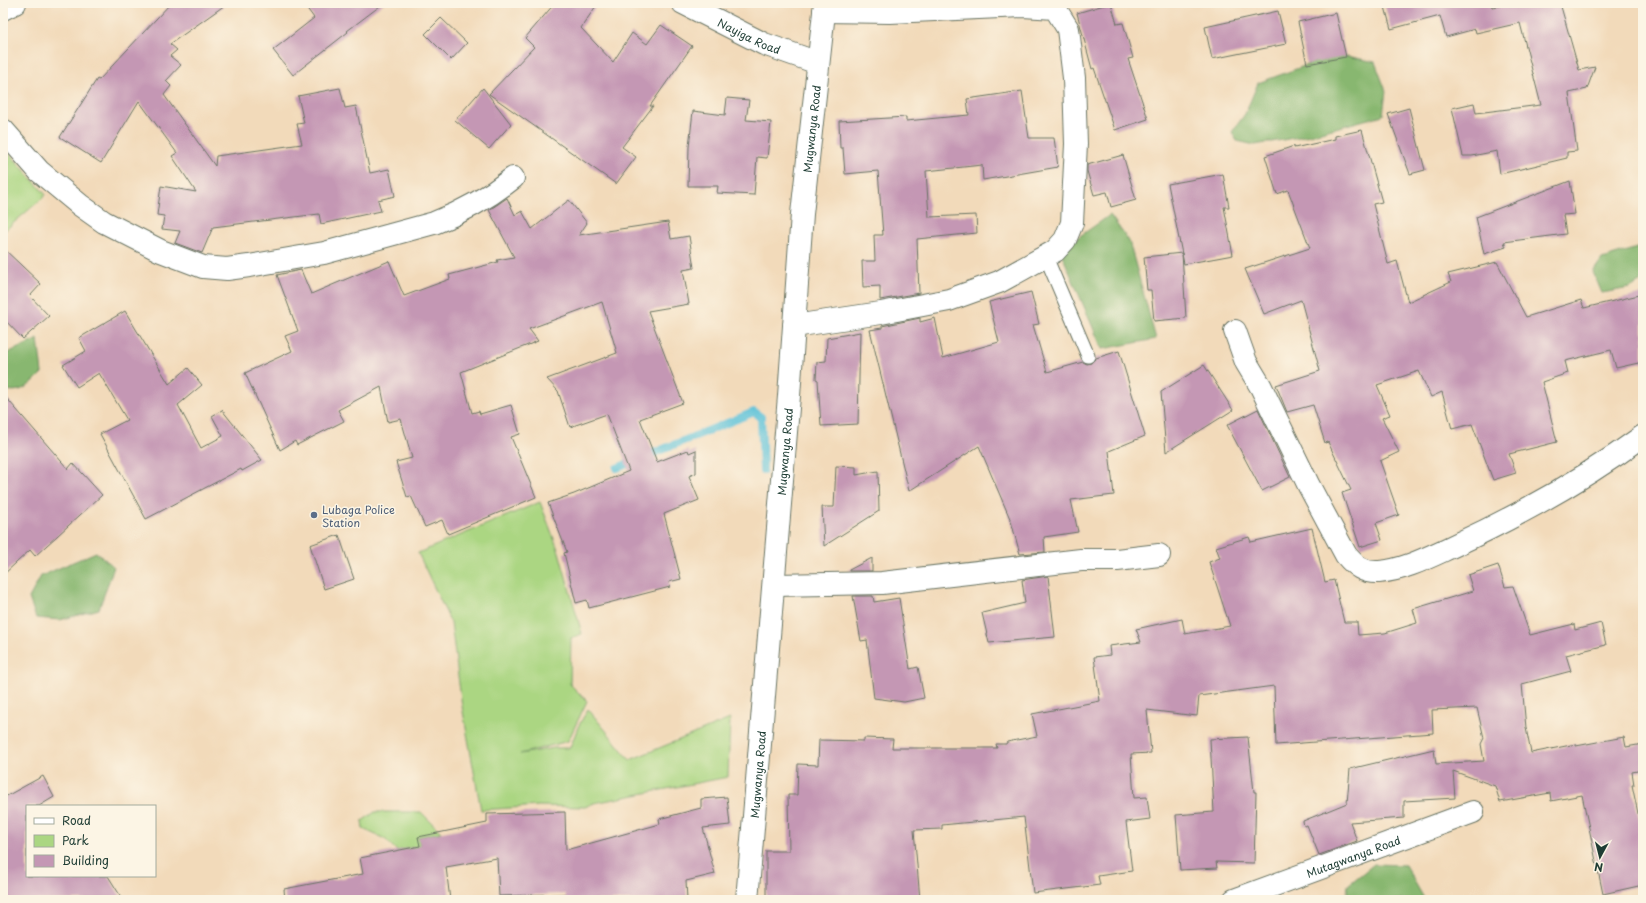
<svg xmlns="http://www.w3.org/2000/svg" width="1646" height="903" font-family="'Playpen Sans',sans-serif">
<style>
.green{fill:#abd682;stroke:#658a5b}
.forest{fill:#88b770;stroke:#547a52}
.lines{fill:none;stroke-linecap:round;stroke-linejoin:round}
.stream{stroke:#5bc1d8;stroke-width:8}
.building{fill:#c497b4}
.service-casing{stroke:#697463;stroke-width:15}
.minor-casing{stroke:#697463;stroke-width:24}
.tertiary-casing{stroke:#697463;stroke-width:24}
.service{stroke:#fff;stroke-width:13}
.minor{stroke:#fff;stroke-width:22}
.tertiary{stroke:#fff;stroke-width:22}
.service-dot{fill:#5c6f8a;stroke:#fcf5e5;stroke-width:1.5}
.labels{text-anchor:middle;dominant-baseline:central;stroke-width:3;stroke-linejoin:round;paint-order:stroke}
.street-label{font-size:11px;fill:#1f3d34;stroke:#fcf5e5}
.service-label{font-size:11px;fill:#4e5e75;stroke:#fcf5e5;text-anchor:start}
</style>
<rect width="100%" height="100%" fill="#fcf5e5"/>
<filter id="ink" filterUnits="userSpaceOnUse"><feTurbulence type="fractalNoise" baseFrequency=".025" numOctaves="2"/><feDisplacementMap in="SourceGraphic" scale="8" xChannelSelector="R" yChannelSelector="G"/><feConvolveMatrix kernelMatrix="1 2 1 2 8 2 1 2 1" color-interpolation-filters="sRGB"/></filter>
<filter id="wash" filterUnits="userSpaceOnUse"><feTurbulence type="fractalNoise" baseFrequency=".012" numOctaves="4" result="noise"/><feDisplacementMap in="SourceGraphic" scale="16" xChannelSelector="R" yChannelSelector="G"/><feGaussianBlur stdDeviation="0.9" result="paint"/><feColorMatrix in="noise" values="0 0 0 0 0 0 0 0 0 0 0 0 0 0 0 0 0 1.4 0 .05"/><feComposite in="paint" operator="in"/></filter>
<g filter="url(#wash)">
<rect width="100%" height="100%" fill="#f2daba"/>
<path class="green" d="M3 146 46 195 3 232Z
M540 502 559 552 582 634 571 638 570 684 587 701 568 741 520 754 554 748H570L578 727 588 709 630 760 730 719 728 777 594 803 585 807 539 806 481 810 462 706 451 623 418 553Z
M375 812H421L441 832 418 837 420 846 397 851 385 839 363 829 362 821Z"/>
<path class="forest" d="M1337 54 1375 62 1386 91 1383 115 1310 135 1255 145 1237 141 1232 132 1245 114 1258 83Z
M1110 215 1129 241 1156 339 1102 349 1060 250Z
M1643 246V280L1630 288 1602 293 1593 272 1602 259Z
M38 339 42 373C30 385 21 395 3 389V355Z
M96 552 114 567 99 609 60 620 36 618 29 598 41 576Z
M1374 864 1405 865 1425 900H1346L1348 885Z"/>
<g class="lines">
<path class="stream" d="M617 468 754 412 761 417 763 470"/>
</g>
<g id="blocks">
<path class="building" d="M171 3H228L170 44 177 50 170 56 181 65 166 81 171 86 164 95 215 166 216 156 302 144 297 124 304 123 298 96 340 88 345 108 356 106 370 173 389 169 395 196 378 200 381 211 321 224 319 214 213 227 202 253 175 243 180 231 162 229 164 216 157 215 161 186 196 192 172 156 177 153 139 101 101 163 60 137 97 79 99 80Z
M303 3H384L347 31 348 32 293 75 273 50 314 18Z
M555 3H598L581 28 613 62 632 33 647 44 661 25 692 46 650 106H653L622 147 636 157 616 184 489 94 534 47 525 38Z
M1111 3 1117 24 1123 23 1133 58 1128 59 1148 119 1115 130 1094 68 1092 69 1077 13Z
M1384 3H1491L1492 7 1515 3H1560L1579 70 1595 67 1587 89 1569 93 1577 151 1567 152V158L1500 174 1497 151 1472 156H1463L1452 108 1474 103 1476 113 1541 105 1520 23 1476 33 1475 29 1446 37 1440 16 1391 29Z
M1278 11 1286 44 1212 59 1205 27Z
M1336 13 1346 57 1307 64 1298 22Z
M441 18 467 43 451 60 425 34Z
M483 88 511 124 489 149 455 120Z
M1022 91 1029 138H1054L1058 167 983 180 982 165 926 171 929 217 976 215 977 233 917 239 919 293 880 300V286L863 287 862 261H875L874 235H883L878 171 845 174 843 148H840L839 121 906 117V121L969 115 967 99Z
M727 98 749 100 746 120 771 122 767 158 757 157 754 195 717 193 718 186H688L689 147 693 111 725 115Z
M1409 108 1425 170 1410 174 1388 114Z
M1362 130 1382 202 1373 204 1388 264 1397 261 1408 302 1451 282 1448 274 1497 262 1526 317 1581 300 1584 308 1643 294V362L1616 368 1611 350 1565 361 1568 373 1542 382 1557 442 1509 454 1516 473 1493 480 1472 424 1452 429 1442 392 1431 397 1419 371 1377 385 1390 415 1382 418 1399 452 1380 461 1399 515 1376 523 1382 540 1360 547 1342 493 1351 490 1328 442 1325 443 1313 405 1287 412 1276 385 1320 371 1301 300 1264 314 1245 269 1310 248 1288 190 1277 194 1265 156 1294 146V148L1335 139V136Z
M1123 155 1136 200 1111 207 1107 192 1094 195 1087 171V165Z
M1223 174 1229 207H1224L1233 255 1184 264 1168 184Z
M1570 181 1575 214 1563 215 1566 234 1504 242 1506 247 1484 254 1476 217Z
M507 198 515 215 522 211 532 229 569 200 587 223 579 235 668 222 671 239 689 236 694 268 683 270 689 304 648 311 683 403 640 419 657 462 688 450 689 453 696 450V473L689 476 699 500 664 514 681 579 669 582 670 587 589 608 587 600 576 603 564 553 567 552 548 503 574 494 629 471 607 414 570 427 558 391 547 379 617 353 602 302 529 329 538 341 461 372 472 413 479 411 480 414 511 405 520 434 511 437 536 497 448 534 442 520 425 527 411 496 407 497 396 462 412 458 401 419 388 422 381 387 338 410 344 421 297 445 295 441 280 450 245 373 292 351 285 336 298 331 277 275 301 270 311 294 389 261 404 296 450 279 449 275 498 262 497 260 514 257 489 210Z
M3 248 41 284 30 296 49 316 23 339 3 318Z
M1182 253 1186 318 1154 321 1151 290H1147L1144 257Z
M1031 292 1039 324 1033 325 1047 372 1083 362 1087 364 1091 363 1096 358 1119 351 1145 436 1109 451 1114 495 1071 500 1078 532 1044 537 1045 552 1020 554 1011 521 979 446 909 491 870 330 882 328V326L920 318V322L935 318 943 358 999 342 989 302Z
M125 311 169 384 188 368 202 385 178 405 201 448 223 436 212 416 222 410 262 460 242 471 241 469 146 519 100 434 127 420 99 373 77 387 63 365 86 351 79 338Z
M860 332 858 424 821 426 818 380 816 379 817 362 826 361 827 338Z
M1204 365 1233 410 1166 452 1161 392Z
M3 394 68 469 73 463 102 495 35 556 30 550 3 575Z
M1258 409 1290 477 1262 491 1227 425Z
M836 466 856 467V475L878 471 879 511 824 546 822 507H834Z
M1312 528 1325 582 1334 580 1344 622H1357L1358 635 1385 633 1417 623 1413 609 1473 591 1468 575 1498 565 1505 587 1513 586 1530 635 1574 624 1575 630 1601 623 1606 645 1566 655 1571 671 1522 684 1526 728 1531 753 1576 744V746L1624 737 1626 747 1643 744V770L1632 772 1634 785H1632L1643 837V885L1603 894 1582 795 1551 801 1550 793 1500 802 1495 786 1453 771 1455 798 1404 801V818L1350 822 1357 841 1319 855 1307 825 1304 826 1303 821 1347 803 1350 769 1434 749 1436 764 1484 761 1481 744 1484 738 1477 708 1432 710 1433 733 1276 745 1274 686 1199 696 1197 716 1147 710 1151 753 1131 754 1134 798 1147 797 1150 819 1126 822 1132 871 1098 876 1100 885 1033 893 1024 817 942 825V829L914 830 920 900H766V851H789L788 795H797L798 764 818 765 819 740 864 741V738L893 739 892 748H997L996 744H1006L1007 742 1037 736 1032 714 1100 701 1094 657 1110 655 1109 646 1141 642 1136 629 1182 619 1185 634 1230 626 1209 562 1220 558 1216 547 1249 537 1251 542Z
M339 535 354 579 324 589 310 545Z
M872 558V571H849V570Z
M1048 576 1055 637 989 643 982 613 1025 603 1022 580Z
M853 596H873L874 602 899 598 910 669 918 667 924 698 904 702 874 698 867 640 861 641Z
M1248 737 1254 792H1256L1254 863 1216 862 1217 868 1180 870 1176 815 1214 812 1210 739Z
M43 776 54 797 39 806H27V876H108L123 900H3V798Z
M727 797 730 825 703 828 715 874 686 881 687 900H566L565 894 499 896 497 858 446 867 450 900H285L284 889 363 874 360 858 420 846 418 837 487 823V814L565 812 566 850 660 824 659 819 701 808V799Z"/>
</g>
</g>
<g filter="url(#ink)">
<use href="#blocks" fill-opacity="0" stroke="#697463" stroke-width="1"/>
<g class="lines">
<defs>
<path id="service" d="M1046 257 1088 356"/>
<g id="minor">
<path id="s1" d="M683 3 764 44 818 63"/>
<path d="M3 9 15 3"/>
<path d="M3 130 39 171 80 205 104 222 161 251 203 267 227 269 249 266 324 253 434 223C463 212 489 197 513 178"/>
<path d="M794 326 881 313 949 300 999 282 1055 251 1065 240 1072 223 1076 144 1074 78 1068 29 1055 8 1023 6 890 12 824 11"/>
<path d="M1235 331 1246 362 1261 387 1309 486 1346 555C1355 566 1364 573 1379 572 1404 570 1429 557 1451 547 1518 516 1583 480 1643 436"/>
<path d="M774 585 882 583 1081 560H1117L1159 555"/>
<path id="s2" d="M1234 900 1473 812"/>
</g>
<g id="tertiary">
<path id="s3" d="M747 900 789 396 802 214 825 3"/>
</g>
</defs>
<use href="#service" class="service-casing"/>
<use href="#minor" class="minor-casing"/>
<use href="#tertiary" class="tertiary-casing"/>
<use href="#service" class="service"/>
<use href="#minor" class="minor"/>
<use href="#tertiary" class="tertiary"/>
</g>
</g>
<circle class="service-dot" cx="314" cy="515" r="4"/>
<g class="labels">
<g class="street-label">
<text stroke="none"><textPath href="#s1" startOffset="74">Nayiga Road</textPath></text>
<text stroke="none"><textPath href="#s3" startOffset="774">Mugwanya Road</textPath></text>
<text stroke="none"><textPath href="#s3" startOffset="450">Mugwanya Road</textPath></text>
<text stroke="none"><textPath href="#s3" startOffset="126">Mugwanya Road</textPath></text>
<text stroke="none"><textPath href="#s2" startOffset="127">Mutagwanya Road</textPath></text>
</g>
<g class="service-label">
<text x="322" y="509">Lubaga Police<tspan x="322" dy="13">Station</tspan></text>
</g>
</g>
<rect width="1646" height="903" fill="none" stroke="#fcf5e5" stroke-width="16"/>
<rect x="26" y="805" width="130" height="72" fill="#fcf5e5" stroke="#a4ab9e"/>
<rect x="34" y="818" width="20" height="6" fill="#ffffff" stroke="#a4ab9e"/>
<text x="62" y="825" font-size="12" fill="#1f3d34">Road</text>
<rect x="34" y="835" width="20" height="12" fill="#abd682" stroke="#a4ab9e"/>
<text x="62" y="845" font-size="12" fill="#1f3d34">Park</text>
<rect x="34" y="855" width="20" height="12" fill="#c497b4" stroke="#a4ab9e"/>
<text x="62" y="865" font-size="12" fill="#1f3d34">Building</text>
<g transform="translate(1600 857) rotate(187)" stroke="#fcf5e5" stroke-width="3" paint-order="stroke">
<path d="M0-3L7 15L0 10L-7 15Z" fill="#1f3d34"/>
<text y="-6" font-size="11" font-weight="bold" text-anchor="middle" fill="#1f3d34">N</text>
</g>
</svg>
